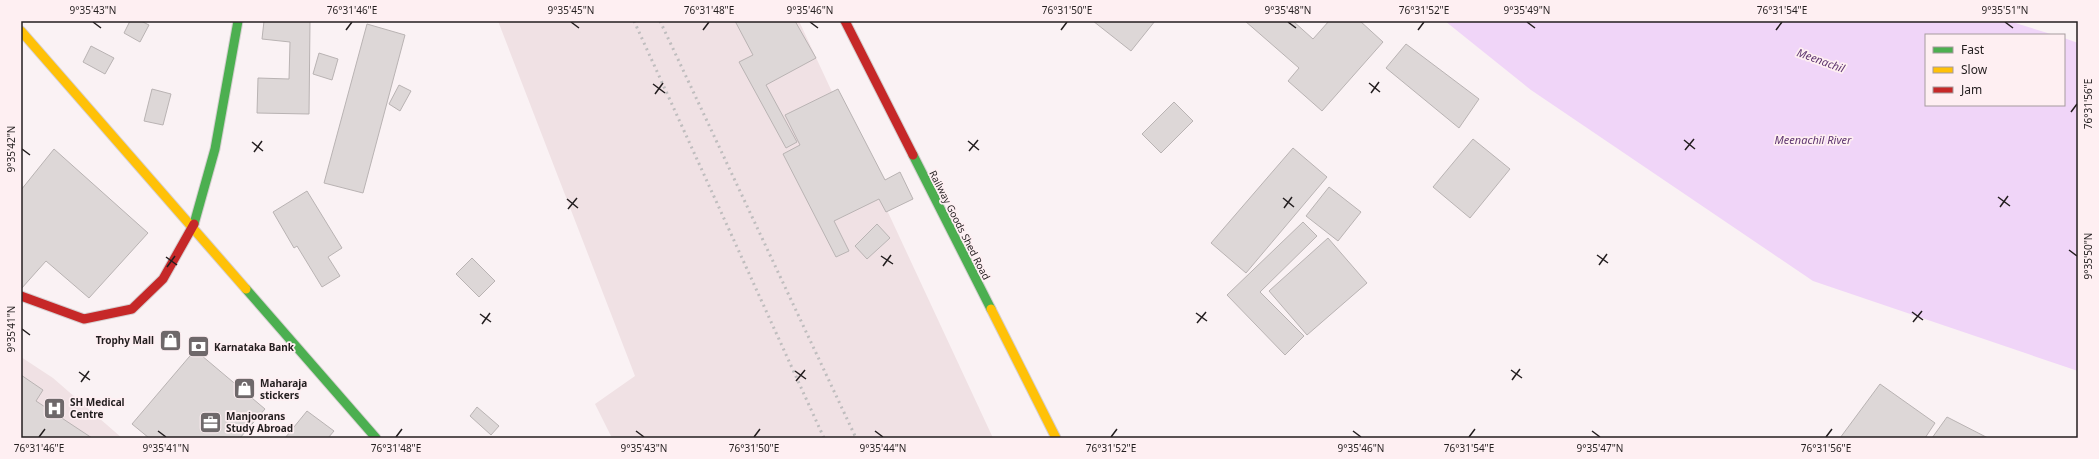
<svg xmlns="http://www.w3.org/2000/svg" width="2099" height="459" font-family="'Noto Sans',sans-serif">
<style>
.built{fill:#f0e1e4}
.water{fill:#f0d5f8}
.building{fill:#ddd7d7;stroke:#b9b3b3}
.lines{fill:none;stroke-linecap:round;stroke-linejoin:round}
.fast-casing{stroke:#d5cfd0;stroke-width:11}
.slow-casing{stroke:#d5cfd0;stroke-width:11}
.jam-casing{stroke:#d5cfd0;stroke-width:11}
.fast{stroke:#4caf50;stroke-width:9}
.slow{stroke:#ffc107;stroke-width:9}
.jam{stroke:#c62828;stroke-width:9}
.rail{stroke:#bfbdbe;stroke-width:3;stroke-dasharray:2 4;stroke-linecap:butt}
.ticks{fill:none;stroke:#231e1f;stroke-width:1.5}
.labels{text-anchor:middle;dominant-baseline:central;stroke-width:3.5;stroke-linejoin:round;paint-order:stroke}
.street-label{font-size:10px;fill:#231e1f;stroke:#feeff2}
.poi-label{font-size:10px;font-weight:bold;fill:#231e1f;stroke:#feeff2;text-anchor:start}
.water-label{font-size:11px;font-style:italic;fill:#5e356f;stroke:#feeff2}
.neatline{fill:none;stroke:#231e1f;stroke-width:1.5}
.ticks-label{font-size:10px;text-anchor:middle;fill:#231e1f}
</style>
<rect width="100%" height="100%" fill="#faf2f4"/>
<path class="built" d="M498 21H799L993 438H612L595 404 635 376Z
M21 357 53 378 122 438H21Z"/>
<path class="water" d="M1445 21H2009L2054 35H1926V105H2064V38L2078 43V371L1813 281 1531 90Z"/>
<path class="building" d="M130 21H141L149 25 140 42 124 33Z
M264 21H310L309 114 257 113 258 78 289 79 290 42 262 39Z
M735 21H795L816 58 766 85 797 142 786 148 739 62 753 55Z
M1093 21H1155L1131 51Z
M1245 21H1293L1313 39 1329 21H1360L1383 42 1322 111 1288 81 1299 68Z
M367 24 405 35 363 193 324 183Z
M1406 44 1479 99 1459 128 1386 68Z
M91 46 114 58 105 74 83 62Z
M319 53 338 59 332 80 313 74Z
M399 85 411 91 400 111 389 104Z
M152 89 171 94 163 125 144 121Z
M838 89 885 180 900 172 913 199 886 212 879 199 834 221 849 251 836 257 783 154 800 145 785 115Z
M1174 102 1193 121 1161 153 1142 134Z
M1473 139 1510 169 1470 218 1433 187Z
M1293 148 1327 177 1246 273 1211 243Z
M54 149 148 233 89 298 46 261 21 289V190Z
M1329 187 1361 212 1338 241 1306 216Z
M307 191 342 248 328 257 340 276 322 287 297 246 294 248 273 212Z
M1303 222 1317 236 1260 292 1304 336 1285 355 1227 295Z
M877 224 890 238 867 259 855 246Z
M1328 238 1367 283 1307 335 1269 291Z
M472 258 495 281 479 297 456 274Z
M195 350 265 409 240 438H149L132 424Z
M21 375 43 390 36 401 92 438H21Z
M1880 384 1935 423 1925 438H1840Z
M477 407 499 426 491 435 470 416Z
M307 411 334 431 328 438H285Z
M1947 417 1988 438H1932Z"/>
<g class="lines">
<defs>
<path id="fast" d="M913 155 991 309
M194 224 215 149 238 21
M246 289 376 438"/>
<path id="slow" d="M21 31 246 289
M991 309 1056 438"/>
<path id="jam" d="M845 21 913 155
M21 296 84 319 132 309 163 279 194 224"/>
</defs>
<use href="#fast" class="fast-casing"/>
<use href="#slow" class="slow-casing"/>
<use href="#jam" class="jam-casing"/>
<use href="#fast" class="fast"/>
<use href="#slow" class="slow"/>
<use href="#jam" class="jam"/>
<path class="rail" d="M634 21 824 438
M660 21 856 438"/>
</g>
<path class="ticks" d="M93 22 101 28M571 22 579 28M810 22 818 28M1288 22 1296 28M1527 22 1535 28M2005 22 2013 28M346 30 352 22M703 30 709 22M1061 30 1067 22M1418 30 1424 22M1776 30 1782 22M1369 83 1380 92M653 84 665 93M1371 93 1379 82M655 94 663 83M2071 112 2077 104M1684 140 1695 149M968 141 979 150M252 142 263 151M22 149 30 155M1685 150 1694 139M969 151 978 140M254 152 262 141M1998 197 2010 206M1283 198 1294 207M567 199 578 208M2000 207 2008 196M1284 208 1292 197M568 209 577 198M2069 250 2077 256M1597 255 1608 263M881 256 893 264M166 257 177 265M1599 265 1607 254M883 266 891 255M167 267 175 256M1912 312 1923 320M1196 313 1207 321M480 314 491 322M1913 322 1922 311M1197 323 1206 312M482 324 490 313M22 329 30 335M1511 370 1522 378M795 371 806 379M79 372 90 380M1512 380 1520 369M796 381 805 370M81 382 89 371M158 431 166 437M636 431 644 437M875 431 883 437M1353 431 1361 437M1592 431 1600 437M39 437 45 429M396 437 402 429M754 437 760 429M1111 437 1117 429M1469 437 1475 429M1826 437 1832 429"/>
<defs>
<symbol id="shop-square" viewBox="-11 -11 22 22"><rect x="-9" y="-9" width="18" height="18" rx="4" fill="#6e686a" stroke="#feeff2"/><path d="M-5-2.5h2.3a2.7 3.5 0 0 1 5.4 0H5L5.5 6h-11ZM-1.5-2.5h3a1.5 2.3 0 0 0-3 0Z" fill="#fff"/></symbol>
<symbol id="bank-square" viewBox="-11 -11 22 22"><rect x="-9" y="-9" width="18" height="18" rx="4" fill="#6e686a" stroke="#feeff2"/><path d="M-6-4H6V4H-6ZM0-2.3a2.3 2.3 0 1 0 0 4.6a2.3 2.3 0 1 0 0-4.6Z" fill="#fff"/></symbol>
<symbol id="hospital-square" viewBox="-11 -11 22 22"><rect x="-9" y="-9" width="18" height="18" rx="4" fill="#6e686a" stroke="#feeff2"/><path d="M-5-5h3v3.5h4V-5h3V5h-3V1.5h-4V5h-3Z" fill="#fff"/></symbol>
<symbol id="office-square" viewBox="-11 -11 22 22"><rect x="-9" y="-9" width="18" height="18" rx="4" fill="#6e686a" stroke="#feeff2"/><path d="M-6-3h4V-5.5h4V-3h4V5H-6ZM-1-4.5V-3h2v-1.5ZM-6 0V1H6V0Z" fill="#fff"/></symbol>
</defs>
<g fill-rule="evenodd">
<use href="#shop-square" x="158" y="328" width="25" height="25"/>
<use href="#bank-square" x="186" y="334" width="25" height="25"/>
<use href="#shop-square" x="232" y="376" width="25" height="25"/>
<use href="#hospital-square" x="42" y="396" width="25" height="25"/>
<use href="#office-square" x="198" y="410" width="25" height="25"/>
</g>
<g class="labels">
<g class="street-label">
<text transform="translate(960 225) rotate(63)">Railway Goods Shed Road</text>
</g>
<g class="poi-label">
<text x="154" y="340" text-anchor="end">Trophy Mall</text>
<text x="214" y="347">Karnataka Bank</text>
<text x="260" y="383">Maharaja<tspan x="260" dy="12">stickers</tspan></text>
<text x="70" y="402">SH Medical<tspan x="70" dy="12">Centre</tspan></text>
<text x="226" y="416">Manjoorans<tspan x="226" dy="12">Study Abroad</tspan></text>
</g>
<g class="water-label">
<text transform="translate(1821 60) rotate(20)">Meenachil</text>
<text x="1813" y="139">Meenachil River</text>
</g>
</g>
<rect width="2099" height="459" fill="none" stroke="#feeff2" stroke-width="44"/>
<rect x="1925" y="34" width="140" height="72" fill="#feeff2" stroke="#a69b9e"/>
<rect x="1933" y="47" width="20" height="6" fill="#4caf50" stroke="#a69b9e"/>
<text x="1961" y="54" font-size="12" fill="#231e1f">Fast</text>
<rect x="1933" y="67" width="20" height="6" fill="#ffc107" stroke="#a69b9e"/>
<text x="1961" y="74" font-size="12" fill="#231e1f">Slow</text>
<rect x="1933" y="87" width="20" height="6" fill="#c62828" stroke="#a69b9e"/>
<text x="1961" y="94" font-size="12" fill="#231e1f">Jam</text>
<rect x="22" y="22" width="2055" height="415" class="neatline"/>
<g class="ticks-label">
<text x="93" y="14">9°35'43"N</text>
<text x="352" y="14">76°31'46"E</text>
<text x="571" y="14">9°35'45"N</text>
<text x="709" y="14">76°31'48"E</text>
<text x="810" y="14">9°35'46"N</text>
<text x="1067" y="14">76°31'50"E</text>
<text x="1288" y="14">9°35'48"N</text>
<text x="1424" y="14">76°31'52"E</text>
<text x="1527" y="14">9°35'49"N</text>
<text x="1782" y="14">76°31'54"E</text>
<text x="2005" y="14">9°35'51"N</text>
<text transform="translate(2088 104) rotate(-90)" y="4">76°31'56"E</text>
<text transform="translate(11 149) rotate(-90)" y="4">9°35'42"N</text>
<text transform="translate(2088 256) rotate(-90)" y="4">9°35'50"N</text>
<text transform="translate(11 329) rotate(-90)" y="4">9°35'41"N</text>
<text x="39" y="452">76°31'46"E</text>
<text x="166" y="452">9°35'41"N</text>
<text x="396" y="452">76°31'48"E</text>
<text x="644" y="452">9°35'43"N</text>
<text x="754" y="452">76°31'50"E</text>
<text x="883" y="452">9°35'44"N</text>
<text x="1111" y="452">76°31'52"E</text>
<text x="1361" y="452">9°35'46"N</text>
<text x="1469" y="452">76°31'54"E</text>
<text x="1600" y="452">9°35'47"N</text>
<text x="1826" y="452">76°31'56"E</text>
</g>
</svg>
